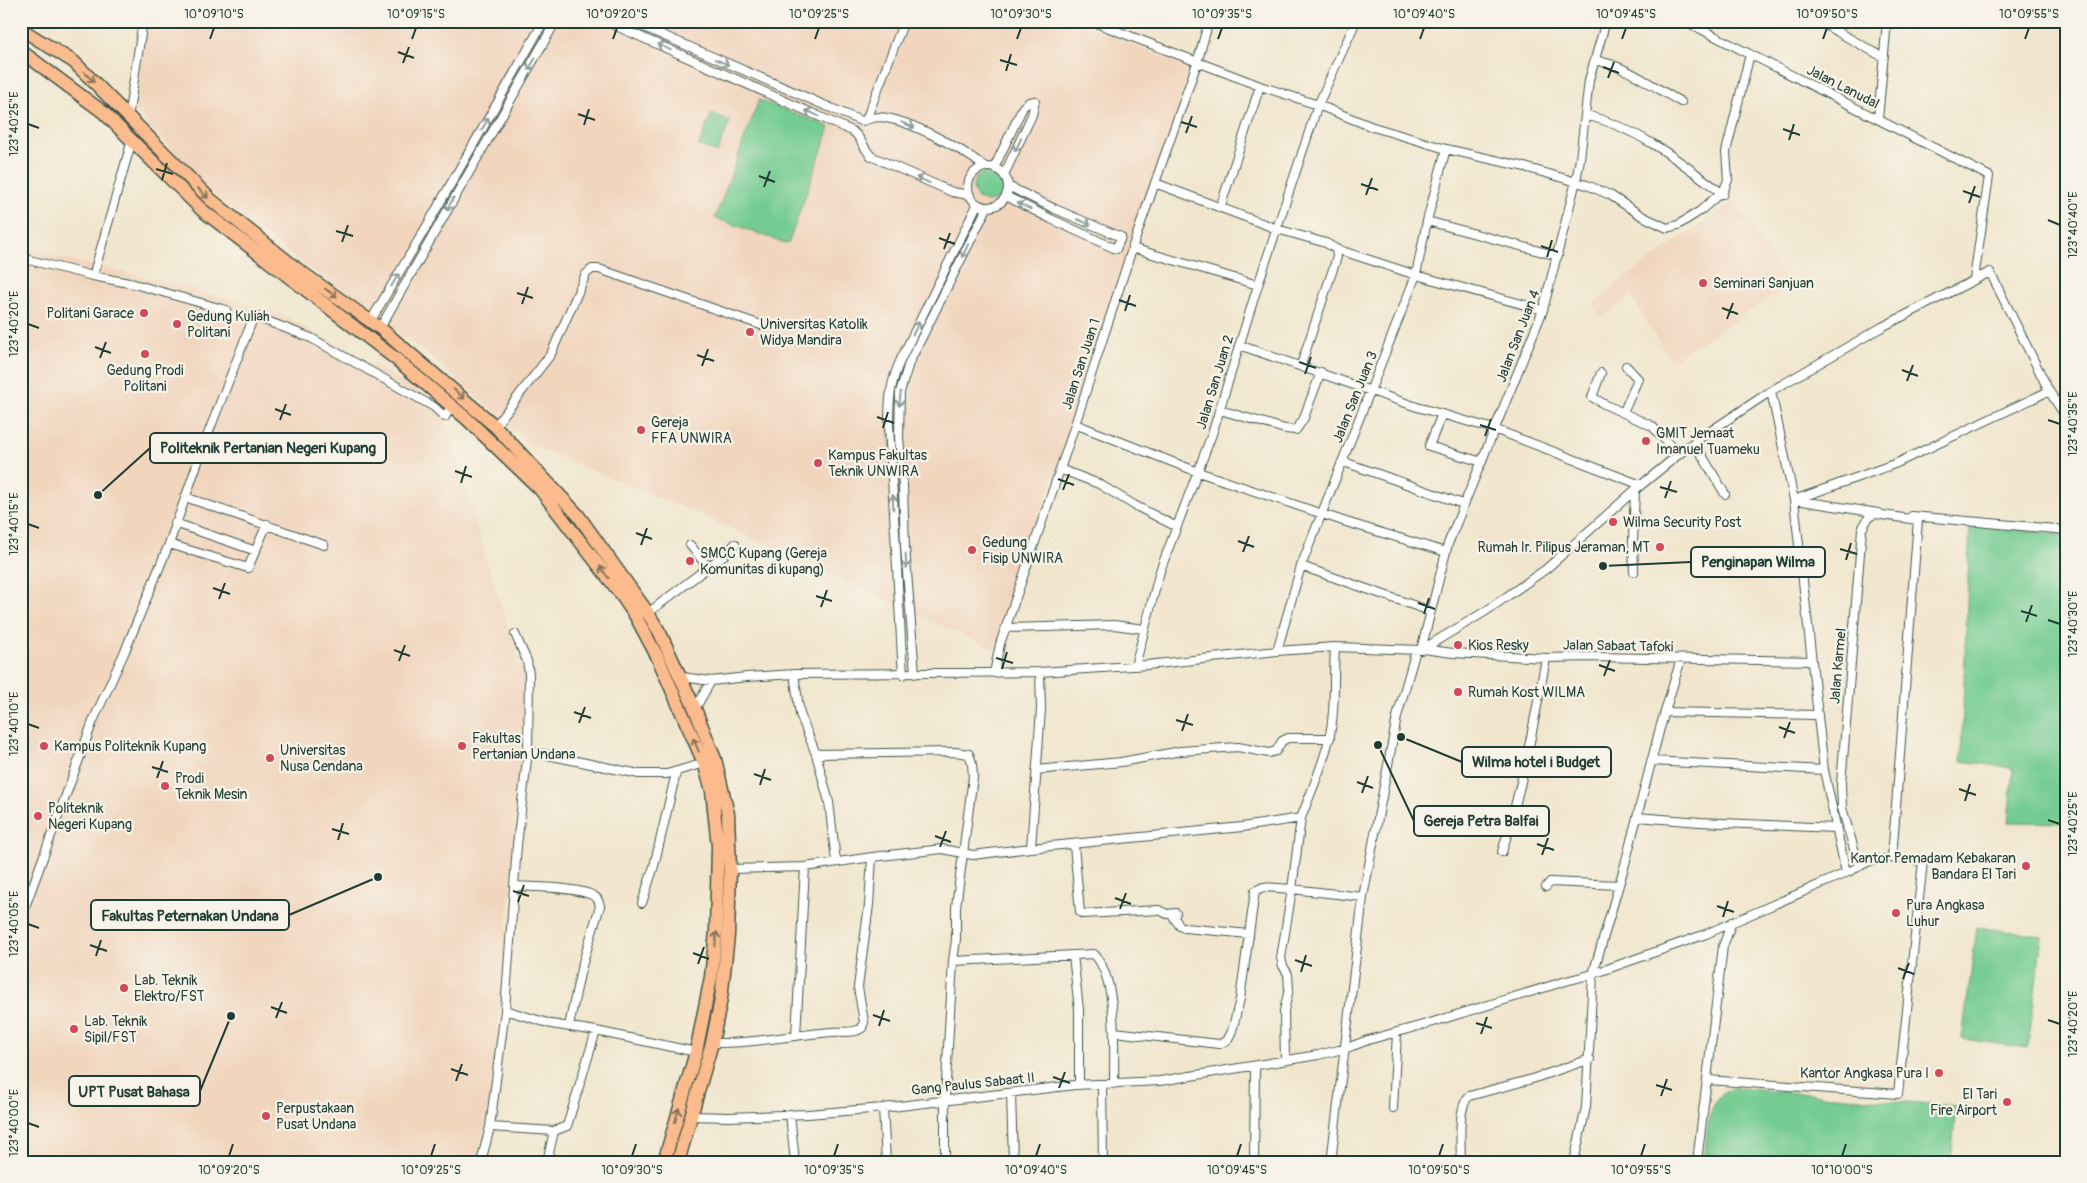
<svg xmlns="http://www.w3.org/2000/svg" width="2087" height="1183" font-family="Pangolin,sans-serif">
<style>
.built{fill:#f1d5bd}
.green{fill:#75cc92;stroke:#4a8463}
.lines{fill:none;stroke-linecap:round;stroke-linejoin:round}
.minor-casing{stroke:#3e564b;stroke-width:10}
.trunk-casing{stroke:#3e564b;stroke-width:15}
.minor{stroke:#fff;stroke-width:8}
.trunk{stroke:#fbbb8d;stroke-width:12}
.oneway{stroke:#8f9e9a}
.oneway2{stroke:#82765c}
.ticks{fill:none;stroke:#1f3d34;stroke-width:2}
.poi-dot{fill:#d1495b;stroke:#f7f3e8;stroke-width:2}
.labels{text-anchor:middle;dominant-baseline:central;stroke-width:4.5;stroke-linejoin:round;paint-order:stroke}
.street-label{font-size:14px;fill:#1f3d34;stroke:#f7f3e8}
.poi-label{font-size:14px;fill:#1f3d34;stroke:#f7f3e8;text-anchor:start}
.leader{fill:none;stroke:#1f3d34;stroke-width:2}
.callout-dot{fill:#1f3d34;stroke:#f7f3e8;stroke-width:2}
.callout{fill:#f7f3e8;stroke:#1f3d34;stroke-width:2}
.callout-label{font-size:15px;text-anchor:middle;font-weight:bold;fill:#1f3d34}
.neatline{fill:none;stroke:#1f3d34;stroke-width:2}
.ticks-label{font-size:12px;text-anchor:middle;fill:#1f3d34}
</style>
<rect width="100%" height="100%" fill="#f7f3e8"/>
<filter id="ink" filterUnits="userSpaceOnUse"><feTurbulence type="fractalNoise" baseFrequency=".02" numOctaves="2"/><feDisplacementMap in="SourceGraphic" scale="10" xChannelSelector="R" yChannelSelector="G"/><feConvolveMatrix kernelMatrix="1 2 1 2 8 2 1 2 1" color-interpolation-filters="sRGB"/></filter>
<filter id="wash" filterUnits="userSpaceOnUse"><feTurbulence type="fractalNoise" baseFrequency=".0096" numOctaves="4" result="noise"/><feDisplacementMap in="SourceGraphic" scale="20" xChannelSelector="R" yChannelSelector="G"/><feGaussianBlur stdDeviation="1.12" result="paint"/><feColorMatrix in="noise" values="0 0 0 0 0 0 0 0 0 0 0 0 0 0 0 0 0 1.4 0 .05"/><feComposite in="paint" operator="in"/></filter>
<g filter="url(#wash)">
<rect width="100%" height="100%" fill="#f1e6cd"/>
<path class="built" d="M147 21H1076L1191 68 995 650 704 516 530 445 435 360 256 229 215 196 134 109Z
M1735 200 1789 286 1671 361 1631 296 1601 318 1593 304 1622 280Z
M21 249 183 286 285 316 440 403 490 571 525 678 504 975 491 1090 479 1162H21Z"/>
<path class="green" d="M759 100 830 127 788 244 715 218Z
M712 113 730 121 717 153 699 145Z
M973 187a15 15 0 1 1 30 0a15 15 0 1 1-30 0Z
M978 209 980 210 976 221 905 364 898 387H893Z
M888 392 893 397 898 502 896 507 887 394Z
M1970 524 2066 535V823L2008 822 2013 768 1961 761Z
M1977 927 2042 936 2028 1048 1962 1039Z
M1735 1088 1956 1106 1951 1162H1704C1708 1136 1704 1096 1735 1088Z"/>
</g>
<g filter="url(#ink)">
<g class="lines">
<defs>
<path id="minor" d="M605 21 852 131C860 135 863 148 871 156L952 192 969 195
M630 21 861 121C868 120 873 117 880 117 910 120 961 148 985 167
M1091 21 1260 86 1220 208
M1685 21 1989 176 1974 279
M1818 21 1883 57
M1594 60C1627 66 1652 86 1681 102
M1260 86 1318 105 1370 126 1446 149 1521 166 1587 185 1610 195 1642 216 1667 228 1678 225 1700 211 1724 190 1728 180 1726 152 1750 54
M1586 115C1638 128 1680 161 1723 194
M128 118 143 21
M1878 119 1887 21
M866 120 904 21
M968 187a20 20 0 1 1 40 0a20 20 0 1 1-40 0Z
M994 168 1023 107 1029 102 1035 101 1032 115 1004 175
M1155 183 1277 229 1326 243 1336 249 1337 257 1301 365
M1006 196 1051 219 1116 249 1121 237 1055 209 1008 186
M1427 221 1558 256
M1132 248 1258 285
M1336 249 1416 275 1543 310
M21 258 93 276 134 284 226 310
M93 276 132 140
M370 322 425 229 544 21
M380 328 556 21
M1239 345 1417 407 1494 429 1641 485
M1601 373 1592 397 1604 404 1652 426 1678 454
M1771 391 1794 500 1824 770 1846 873
M1220 410 1285 429 1296 430 1303 420 1321 372
M1624 411 1638 379 1626 366
M1442 414 1429 446 1482 462
M1075 424 1198 472 1346 522 1446 552
M495 426 551 354 586 274 592 269H599L761 325
M1341 464 1347 463 1463 504
M1060 469 1099 484 1134 505 1177 527
M1725 494 1694 442 1771 391 1882 327 1990 272 2049 391 2066 417
M185 497 324 545
M1794 500 1897 463 2049 391
M1796 500 1878 513
M1912 516 2066 530
M175 523 256 551
M169 544 248 568 267 524
M690 545 708 567
M1301 566 1430 611
M1634 572 1633 541 1635 490
M648 613 724 555 735 544
M1006 628 1114 625 1144 629
M1423 649 1453 653 1546 658 1592 657 1812 661
M1421 650 1448 544 1543 310 1576 181 1580 159 1589 80 1606 21
M1277 651 1301 566 1416 275 1427 221 1446 149
M1135 666 1160 571 1212 434 1258 285 1318 105 1356 21
M1040 672 1041 709 1031 848 1242 827 1301 818 1292 889 1263 887 1255 891 1240 999 1232 1031 1227 1041 1219 1044 1114 1032
M994 673 1000 644 1070 440 1134 243 1197 63 1209 21
M794 674 800 714 816 754 829 802 836 861
M915 674 905 547 903 486 899 437 900 392 909 363 987 208
M903 675 889 425C889 399 890 383 901 359L977 205
M682 677 711 681 747 677 794 674 1040 672 1147 665 1277 651 1335 647 1421 650 1486 611 1546 569 1635 490 1694 442
M695 709 711 681
M1665 712 1817 715
M528 751 639 774H667L704 763
M816 754 955 752 969 754 972 763 973 777 956 907V939L953 961
M1651 761 1824 770
M1036 770 1121 762 1181 751 1238 747 1269 753 1276 751 1282 741 1288 738H1330
M1637 817 1700 822 1835 828
M1301 818C1311 792 1323 766 1329 739 1336 709 1333 677 1335 647
M1074 845 1080 912 1083 914 1159 910 1167 914 1176 913 1174 918 1180 926 1185 928 1249 934
M1502 852C1522 788 1534 724 1546 658
M872 857 942 849 973 855 1031 848
M1859 866 1842 808 1841 784 1862 529 1869 517 1875 514 1918 520 1892 858
M514 886C533 887 579 887 594 896 598 898 599 901 600 906L581 969 569 1026
M1546 887 1550 882 1619 885
M642 903 654 866 676 773
M21 918 93 721 125 651 169 544 206 439 254 316 311 338 434 407 445 417 452 405
M1073 955 1079 1010V1085
M505 1010 551 1024 596 1031 696 1052
M796 1036 805 867
M712 1043C752 1044 792 1035 832 1032 841 1031 854 1034 862 1028L864 1022 858 987 869 905 872 857 805 867 730 869
M1285 1060 1284 1011 1289 989 1288 974 1283 966 1281 958 1292 889 1363 897
M1102 1085 1103 1162
M1011 1093 1013 1162
M883 1108 886 1162
M1393 1108 1397 1033
M790 1114 795 1162
M692 1116 729 1117 808 1114 883 1108 1075 1085 1160 1081 1318 1055 1347 1048 1368 1040 1430 1023 1566 981 1593 974 1706 934 1846 873 1870 861 1892 858 1923 861 1898 1094 1708 1080
M490 1127 554 1131 567 1126 596 1031
M481 1162 490 1127 505 1010 517 845 528 751 529 674 527 661 515 634
M547 1162 554 1131
M945 1162V1099L953 961 1094 954C1118 979 1114 1050 1114 1084
M1254 1162 1255 1066
M1331 1162 1363 897 1397 717 1416 650
M1461 1162C1461 1144 1457 1108 1469 1096L1532 1079 1590 1059
M1574 1162 1586 1107 1593 974 1625 864 1660 728 1681 659
M1697 1162 1723 946 1732 922"/>
<path id="trunk" d="M21 29 74 62 210 199 297 269 380 328 495 426 578 515 648 613 660 633 695 709 715 759 728 814 730 869 728 936 721 999 712 1043 678 1162
M21 51 103 112 202 210 396 359 467 419 540 489 620 593 635 615 657 656 704 763 712 791 718 846 716 932 711 977 696 1052 664 1162"/>
</defs>
<use href="#minor" class="minor-casing"/>
<use href="#trunk" class="trunk-casing"/>
<use href="#minor" class="minor"/>
<use href="#trunk" class="trunk"/>
</g>
<defs><path id="oneway-shaft" d="M-6 0H5M1.5-3L5.5 0L1.5 3" fill="none" stroke-width="1.6" stroke-linecap="round" stroke-linejoin="round" transform="scale(1.25)"/></defs>
<g class="oneway">
<use href="#oneway-shaft" transform="translate(664 47) rotate(-156)"/>
<use href="#oneway-shaft" transform="translate(722 62) rotate(24)"/>
<use href="#oneway-shaft" transform="translate(532 64) rotate(120)"/>
<use href="#oneway-shaft" transform="translate(812 113) rotate(-156)"/>
<use href="#oneway-shaft" transform="translate(485 124) rotate(-59)"/>
<use href="#oneway-shaft" transform="translate(908 125) rotate(22)"/>
<use href="#oneway-shaft" transform="translate(1018 145) rotate(115)"/>
<use href="#oneway-shaft" transform="translate(923 180) rotate(-156)"/>
<use href="#oneway-shaft" transform="translate(450 204) rotate(120)"/>
<use href="#oneway-shaft" transform="translate(1024 206) rotate(-153)"/>
<use href="#oneway-shaft" transform="translate(1084 222) rotate(23)"/>
<use href="#oneway-shaft" transform="translate(965 251) rotate(116)"/>
<use href="#oneway-shaft" transform="translate(395 280) rotate(-59)"/>
<use href="#oneway-shaft" transform="translate(916 328) rotate(-63)"/>
<use href="#oneway-shaft" transform="translate(900 399) rotate(95)"/>
<use href="#oneway-shaft" transform="translate(893 502) rotate(-92)"/>
<use href="#oneway-shaft" transform="translate(906 561) rotate(86)"/>
</g>
<g class="oneway2">
<use href="#oneway-shaft" transform="translate(89 77) rotate(46)"/>
<use href="#oneway-shaft" transform="translate(203 193) rotate(45)"/>
<use href="#oneway-shaft" transform="translate(331 293) rotate(36)"/>
<use href="#oneway-shaft" transform="translate(459 394) rotate(41)"/>
<use href="#oneway-shaft" transform="translate(604 572) rotate(-127)"/>
<use href="#oneway-shaft" transform="translate(696 745) rotate(-113)"/>
<use href="#oneway-shaft" transform="translate(716 939) rotate(-84)"/>
<use href="#oneway-shaft" transform="translate(677 1115) rotate(-74)"/>
</g>
</g>
<path class="ticks" d="M210 39 214 28M412 39 416 28M613 39 617 28M815 39 819 28M1017 39 1021 28M1218 39 1222 28M1420 39 1424 28M1622 39 1626 28M1823 39 1827 28M2025 39 2029 28M398 52 414 58M1000 60 1017 65M403 63 409 47M1603 67 1619 73M1006 71 1011 54M1608 78 1614 62M578 114 595 120M1181 122 1197 127M28 124 39 128M584 125 589 109M1783 129 1800 135M1186 133 1192 116M1789 140 1794 124M156 169 173 174M759 176 775 182M162 180 167 163M1361 184 1378 190M764 187 770 171M1963 191 1980 197M1366 195 1372 178M1969 203 1975 186M2048 220 2060 225M336 231 353 236M939 238 955 244M342 242 348 225M1541 246 1558 252M944 249 950 233M1547 257 1552 240M517 293 533 298M1119 300 1136 306M522 304 528 287M1722 308 1738 314M1125 311 1130 295M1727 319 1733 303M28 324 39 328M95 347 111 353M697 355 714 361M100 358 106 342M1299 362 1316 368M702 366 708 349M1902 370 1918 376M1305 374 1311 357M1907 381 1913 365M275 409 291 415M877 417 894 423M280 420 286 404M2048 420 2060 424M1480 425 1496 430M883 428 888 412M1485 436 1491 419M455 471 472 477M1058 479 1074 485M461 483 466 466M1660 487 1677 492M1063 490 1069 474M1665 498 1671 481M28 524 39 528M636 533 652 539M1238 541 1254 547M641 545 647 528M1840 549 1857 554M1243 552 1249 536M1846 560 1851 543M213 588 230 594M816 596 832 601M219 599 225 583M1418 603 1435 609M821 607 827 590M2021 611 2037 616M1424 614 1429 598M2048 620 2060 624M2026 622 2032 605M394 650 410 656M996 658 1013 663M399 661 405 645M1599 665 1615 671M1002 669 1007 652M1604 676 1610 660M574 712 591 718M1176 720 1193 725M579 723 585 707M28 724 39 728M1779 727 1795 733M1182 731 1188 714M1784 738 1790 722M152 767 168 772M754 774 771 780M157 778 163 761M1357 782 1373 788M760 785 765 769M1959 789 1976 795M1362 793 1368 776M1965 801 1970 784M2048 820 2060 824M332 829 349 834M935 836 951 842M338 840 343 823M1537 844 1554 850M940 847 946 831M1542 855 1548 838M513 891 529 896M1115 898 1131 904M518 902 524 885M1717 906 1734 912M1120 909 1126 893M1723 917 1728 901M28 924 39 928M90 945 107 951M693 953 709 959M96 956 101 940M1295 960 1312 966M698 964 704 947M1898 968 1914 974M1301 972 1306 955M1903 979 1909 963M271 1007 287 1013M873 1015 890 1021M276 1018 282 1002M2048 1020 2060 1024M1476 1023 1492 1028M879 1026 884 1010M1481 1034 1487 1017M451 1069 468 1075M1053 1077 1070 1083M456 1081 462 1064M1656 1085 1672 1090M1059 1088 1065 1072M1661 1096 1667 1079M28 1123 39 1127M229 1156 233 1144M431 1156 435 1144M632 1156 636 1144M834 1156 838 1144M1036 1156 1040 1144M1237 1156 1241 1144M1439 1156 1443 1144M1641 1156 1645 1144M1842 1156 1846 1144"/>
<g class="poi-dot">
<circle cx="1703" cy="283" r="5"/>
<circle cx="144" cy="313" r="5"/>
<circle cx="177" cy="324" r="5"/>
<circle cx="750" cy="332" r="5"/>
<circle cx="145" cy="354" r="5"/>
<circle cx="641" cy="430" r="5"/>
<circle cx="1646" cy="441" r="5"/>
<circle cx="818" cy="463" r="5"/>
<circle cx="1613" cy="522" r="5"/>
<circle cx="1660" cy="547" r="5"/>
<circle cx="972" cy="550" r="5"/>
<circle cx="690" cy="561" r="5"/>
<circle cx="1458" cy="645" r="5"/>
<circle cx="1458" cy="692" r="5"/>
<circle cx="44" cy="746" r="5"/>
<circle cx="462" cy="746" r="5"/>
<circle cx="270" cy="758" r="5"/>
<circle cx="165" cy="786" r="5"/>
<circle cx="38" cy="816" r="5"/>
<circle cx="2026" cy="866" r="5"/>
<circle cx="1896" cy="913" r="5"/>
<circle cx="124" cy="988" r="5"/>
<circle cx="74" cy="1029" r="5"/>
<circle cx="1939" cy="1073" r="5"/>
<circle cx="2007" cy="1102" r="5"/>
<circle cx="266" cy="1116" r="5"/>
</g>
<g class="labels">
<g class="street-label">
<text transform="translate(1843 87) rotate(27)">Jalan Lanudal</text>
<text transform="translate(1518 336) rotate(-69)">Jalan San Juan 4</text>
<text transform="translate(1081 364) rotate(-72)">Jalan San Juan 1</text>
<text transform="translate(1215 382) rotate(-73)">Jalan San Juan 2</text>
<text transform="translate(1355 397) rotate(-68)">Jalan San Juan 3</text>
<text transform="translate(1618 646) rotate(1)">Jalan Sabaat Tafoki</text>
<text transform="translate(1838 666) rotate(-85)">Jalan Karmel</text>
<text transform="translate(973 1084) rotate(-6)">Gang Paulus Sabaat II</text>
</g>
<g class="poi-label">
<text x="1713" y="283">Seminari Sanjuan</text>
<text x="134" y="313" text-anchor="end">Politani Garace</text>
<text x="187" y="316">Gedung Kuliah<tspan x="187" dy="16">Politani</tspan></text>
<text x="760" y="324">Universitas Katolik<tspan x="760" dy="16">Widya Mandira</tspan></text>
<text x="145" y="370" text-anchor="middle">Gedung Prodi<tspan x="145" dy="16">Politani</tspan></text>
<text x="651" y="422">Gereja<tspan x="651" dy="16">FFA UNWIRA</tspan></text>
<text x="1656" y="433">GMIT Jemaat<tspan x="1656" dy="16">Imanuel Tuameku</tspan></text>
<text x="828" y="455">Kampus Fakultas<tspan x="828" dy="16">Teknik UNWIRA</tspan></text>
<text x="1623" y="522">Wilma Security Post</text>
<text x="982" y="542">Gedung<tspan x="982" dy="16">Fisip UNWIRA</tspan></text>
<text x="1650" y="547" text-anchor="end">Rumah Ir. Pilipus Jeraman, MT</text>
<text x="700" y="553">SMCC Kupang (Gereja<tspan x="700" dy="16">Komunitas di kupang)</tspan></text>
<text x="1468" y="645">Kios Resky</text>
<text x="1468" y="692">Rumah Kost WILMA</text>
<text x="472" y="738">Fakultas<tspan x="472" dy="16">Pertanian Undana</tspan></text>
<text x="54" y="746">Kampus Politeknik Kupang</text>
<text x="280" y="750">Universitas<tspan x="280" dy="16">Nusa Cendana</tspan></text>
<text x="175" y="778">Prodi<tspan x="175" dy="16">Teknik Mesin</tspan></text>
<text x="48" y="808">Politeknik<tspan x="48" dy="16">Negeri Kupang</tspan></text>
<text x="2016" y="858" text-anchor="end">Kantor Pemadam Kebakaran<tspan x="2016" dy="16">Bandara El Tari</tspan></text>
<text x="1906" y="905">Pura Angkasa<tspan x="1906" dy="16">Luhur</tspan></text>
<text x="134" y="980">Lab. Teknik<tspan x="134" dy="16">Elektro/FST</tspan></text>
<text x="84" y="1021">Lab. Teknik<tspan x="84" dy="16">Sipil/FST</tspan></text>
<text x="1929" y="1073" text-anchor="end">Kantor Angkasa Pura I</text>
<text x="1997" y="1094" text-anchor="end">El Tari<tspan x="1997" dy="16">Fire Airport</tspan></text>
<text x="276" y="1108">Perpustakaan<tspan x="276" dy="16">Pusat Undana</tspan></text>
</g>
</g>
<path class="leader" d="M98 495L150 448M1603 566L1691 562M1401 737L1462 762M1378 745L1414 821M378 877L289 915M231 1016L200 1091"/>
<g class="callout-dot">
<circle cx="98" cy="495" r="5"/>
<circle cx="1603" cy="566" r="5"/>
<circle cx="1401" cy="737" r="5"/>
<circle cx="1378" cy="745" r="5"/>
<circle cx="378" cy="877" r="5"/>
<circle cx="231" cy="1016" r="5"/>
</g>
<g class="callout">
<rect x="150" y="433" width="236" height="30" rx="5"/>
<rect x="1691" y="547" width="134" height="30" rx="5"/>
<rect x="1462" y="747" width="149" height="30" rx="5"/>
<rect x="1414" y="806" width="135" height="30" rx="5"/>
<rect x="91" y="900" width="198" height="30" rx="5"/>
<rect x="69" y="1076" width="131" height="30" rx="5"/>
</g>
<g class="callout-label">
<text x="268" y="453">Politeknik Pertanian Negeri Kupang</text>
<text x="1758" y="567">Penginapan Wilma</text>
<text x="1536" y="767">Wilma hotel i Budget</text>
<text x="1481" y="826">Gereja Petra Balfai</text>
<text x="190" y="921">Fakultas Peternakan Undana</text>
<text x="134" y="1097">UPT Pusat Bahasa</text>
</g>
<rect width="2087" height="1183" fill="none" stroke="#f7f3e8" stroke-width="55"/>
<rect x="28" y="28" width="2032" height="1128" class="neatline"/>
<g class="ticks-label">
<text x="214" y="18">10°09'10"S</text>
<text x="416" y="18">10°09'15"S</text>
<text x="617" y="18">10°09'20"S</text>
<text x="819" y="18">10°09'25"S</text>
<text x="1021" y="18">10°09'30"S</text>
<text x="1222" y="18">10°09'35"S</text>
<text x="1424" y="18">10°09'40"S</text>
<text x="1626" y="18">10°09'45"S</text>
<text x="1827" y="18">10°09'50"S</text>
<text x="2029" y="18">10°09'55"S</text>
<text transform="translate(14 124) rotate(-90)" y="4">123°40'25"E</text>
<text transform="translate(2073 225) rotate(-90)" y="4">123°40'40"E</text>
<text transform="translate(14 324) rotate(-90)" y="4">123°40'20"E</text>
<text transform="translate(2073 424) rotate(-90)" y="4">123°40'35"E</text>
<text transform="translate(14 524) rotate(-90)" y="4">123°40'15"E</text>
<text transform="translate(2073 624) rotate(-90)" y="4">123°40'30"E</text>
<text transform="translate(14 724) rotate(-90)" y="4">123°40'10"E</text>
<text transform="translate(2073 824) rotate(-90)" y="4">123°40'25"E</text>
<text transform="translate(14 924) rotate(-90)" y="4">123°40'05"E</text>
<text transform="translate(2073 1024) rotate(-90)" y="4">123°40'20"E</text>
<text transform="translate(14 1123) rotate(-90)" y="4">123°40'00"E</text>
<text x="229" y="1174">10°09'20"S</text>
<text x="431" y="1174">10°09'25"S</text>
<text x="632" y="1174">10°09'30"S</text>
<text x="834" y="1174">10°09'35"S</text>
<text x="1036" y="1174">10°09'40"S</text>
<text x="1237" y="1174">10°09'45"S</text>
<text x="1439" y="1174">10°09'50"S</text>
<text x="1641" y="1174">10°09'55"S</text>
<text x="1842" y="1174">10°10'00"S</text>
</g>
</svg>
